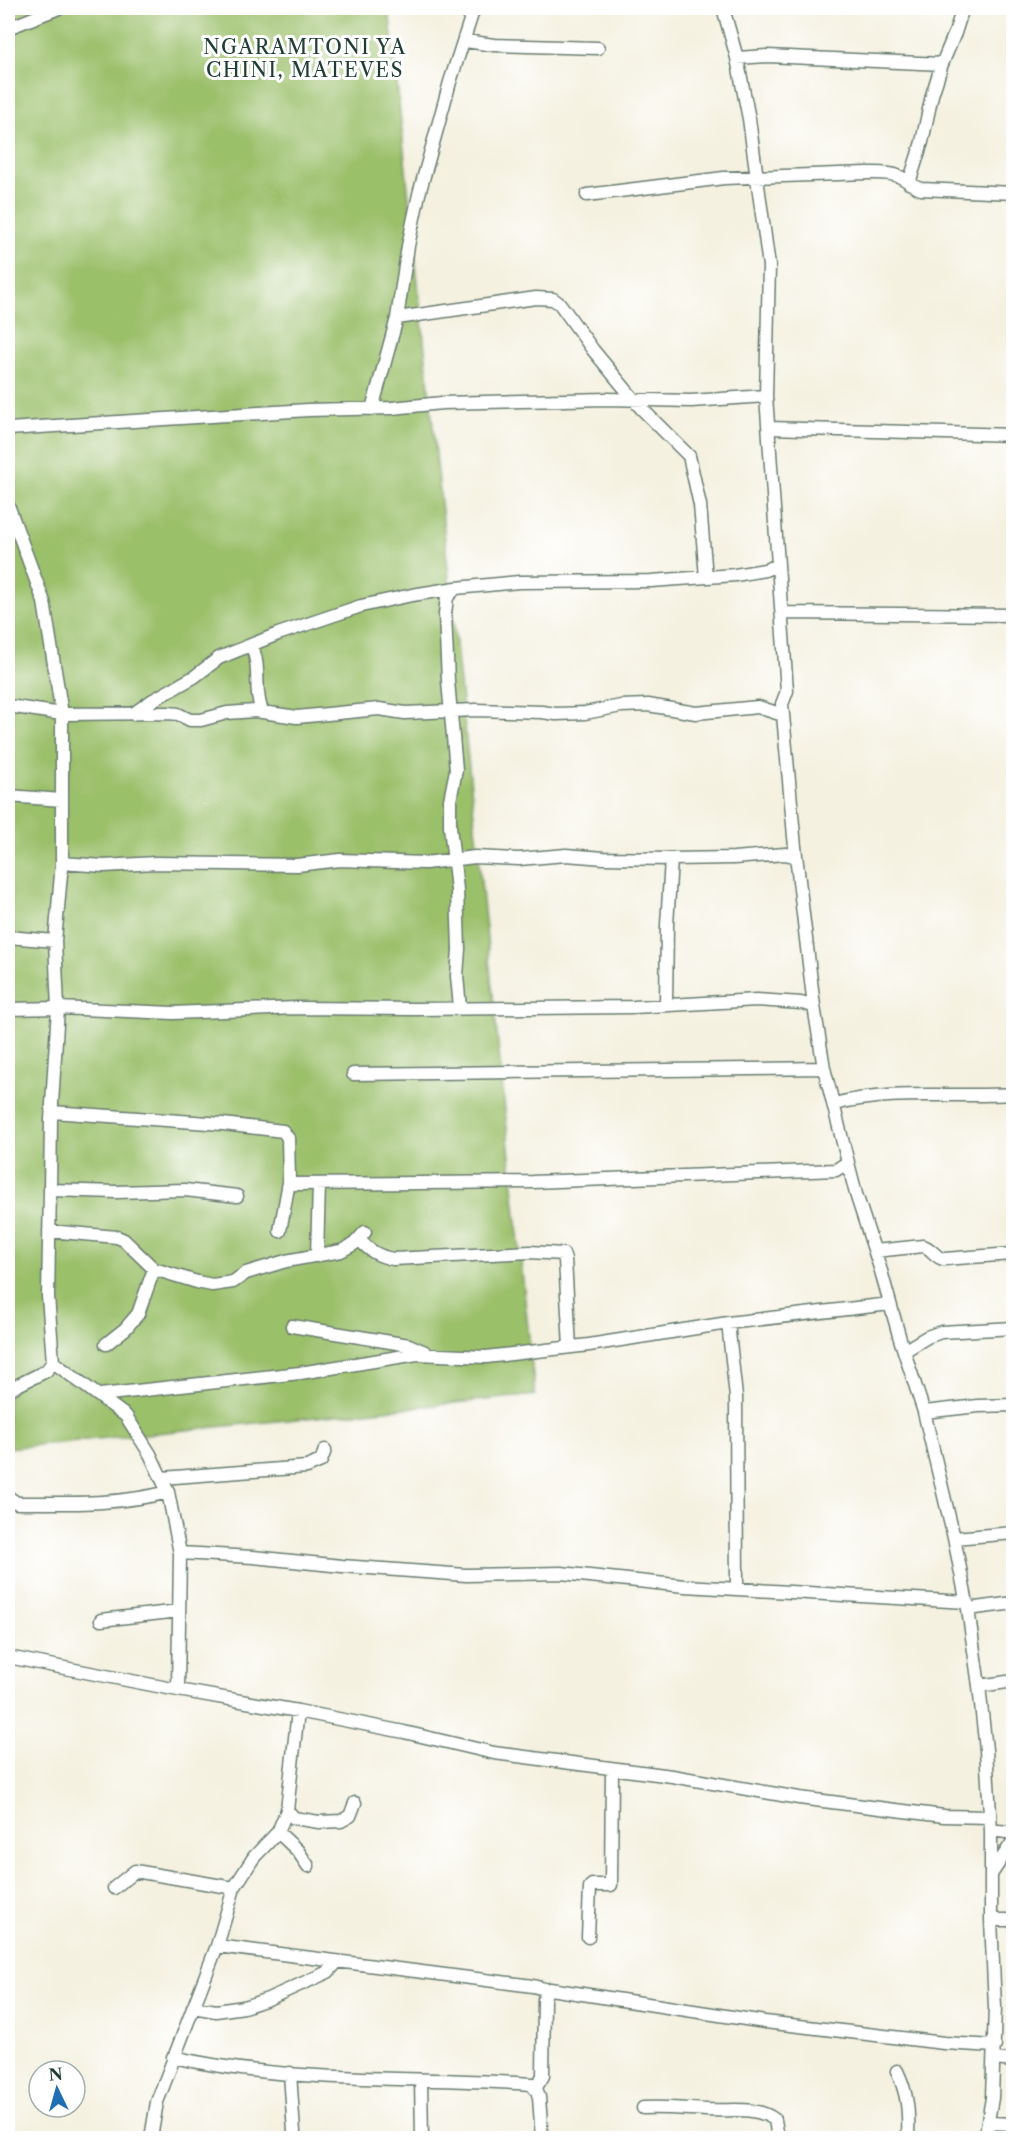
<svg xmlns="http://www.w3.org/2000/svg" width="1021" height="2146" font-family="'Libre Caslon Text',serif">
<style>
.green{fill:#9bc06a;stroke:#5d7e4f;stroke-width:1.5}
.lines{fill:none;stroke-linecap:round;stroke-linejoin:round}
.minor-casing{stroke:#6a7c70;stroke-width:15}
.minor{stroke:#fff;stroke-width:12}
.labels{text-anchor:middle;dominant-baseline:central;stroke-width:6;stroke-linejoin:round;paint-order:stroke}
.neighbourhood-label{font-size:20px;letter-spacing:1.5px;fill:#1f3d34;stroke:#fff}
</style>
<rect width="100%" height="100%" fill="#fff"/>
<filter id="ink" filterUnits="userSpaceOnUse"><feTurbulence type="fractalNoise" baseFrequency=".0167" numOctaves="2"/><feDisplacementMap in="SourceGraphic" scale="12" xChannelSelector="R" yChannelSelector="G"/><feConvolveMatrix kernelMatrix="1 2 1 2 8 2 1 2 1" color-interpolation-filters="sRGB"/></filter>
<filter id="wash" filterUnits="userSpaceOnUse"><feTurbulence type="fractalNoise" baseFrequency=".008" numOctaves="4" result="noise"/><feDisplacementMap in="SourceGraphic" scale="24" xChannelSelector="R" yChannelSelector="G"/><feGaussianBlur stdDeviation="1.35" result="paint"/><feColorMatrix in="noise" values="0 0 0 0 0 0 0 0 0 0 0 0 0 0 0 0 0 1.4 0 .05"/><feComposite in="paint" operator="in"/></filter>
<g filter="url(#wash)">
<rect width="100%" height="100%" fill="#f4f1e0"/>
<path class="green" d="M8 8H389L535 1395 8 1448Z"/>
</g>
<g filter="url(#ink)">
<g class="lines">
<defs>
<path id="minor" d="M723 8 737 58 749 119 769 266 766 396 787 691 782 704 795 847 814 1006 824 1068 856 1194 881 1271 900 1339 924 1412 954 1538 968 1609 979 1686 986 1750 991 1830V1920L995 2007 992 2098 985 2138
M8 28 59 8
M465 41 494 45 598 48
M737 58 767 56 942 64
M909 183 922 142 932 95 942 64 955 33 963 8
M587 195 724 178 867 173C877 173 889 172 898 176 907 179 912 186 921 189L1014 193
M397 318 536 298 553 299 560 304 593 350 641 408 689 456 700 505 706 577
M372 409 397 318 408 246 419 194 450 82 474 8
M769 428 1014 435
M8 429 308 410 392 408 442 403 607 399 691 401 766 396
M8 505 44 602 62 714V863L55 941 58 1008 51 1120 50 1190 48 1296 53 1362 46 1371 8 1390
M456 588 447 597 445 614 448 681 456 770 450 800V826L457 890 459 949 457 976 460 1008
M782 613 1014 615
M251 645C262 666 253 690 262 711
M8 706 62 714 169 713 178 714 190 720H201L227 713 255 711 297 717 379 709 405 713 476 710 542 712 556 714 585 713 621 706 648 705 696 713 758 707 783 715
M133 714 153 700 194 677 219 658 278 634 361 606 412 595 456 588 519 582 651 581 735 575 765 570 778 565
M8 796 62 800
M62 863 104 866 155 863 297 865 340 860 425 863 475 857 519 859 566 855 604 858 671 859 734 858 785 854 796 856
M8 937 55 941
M666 1004 667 925 671 859
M8 1009 58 1008 173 1013 297 1008 415 1009 634 1007 757 1000 801 1003 814 1006
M353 1074 824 1068
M834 1104C892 1089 954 1098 1014 1094
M52 1112 223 1124 283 1131 288 1138 289 1180 293 1184 533 1182 836 1170 848 1162
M50 1190 116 1192 185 1190 237 1196
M49 1231 117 1237 124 1240 154 1269 197 1282 212 1285 233 1282 246 1273 286 1261 341 1251 354 1244 365 1232
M280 1231 289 1182
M359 1239C369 1251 378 1256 393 1259L530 1252 563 1254 565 1260 570 1347
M875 1251 923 1246C932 1248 935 1258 944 1259L1012 1254
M317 1256 319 1184
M728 1323 736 1397 737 1587
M292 1326 409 1345 425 1352
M106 1344 125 1329 138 1314 154 1269
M904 1351 927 1337 941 1332 1014 1328
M53 1362 126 1416 150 1454 168 1492 180 1553 178 1690
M100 1395 300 1373 417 1354 486 1357 589 1345 728 1323 890 1304
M924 1412 978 1406 1014 1405
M162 1478 307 1467 321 1461 325 1450
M8 1497 17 1503C68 1503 119 1505 168 1492
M954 1538 1014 1533
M180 1553 253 1557 342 1566 466 1575 561 1573 685 1586 967 1602
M968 1609 1014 1603
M101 1620 179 1611
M8 1657 178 1690 298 1711 404 1732 494 1753 672 1776 799 1798 944 1816 990 1817
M979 1686 1014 1681
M287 1810 294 1818 319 1822 341 1821 350 1816 355 1803
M991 1830 1014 1833
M278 1832 298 1851 308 1866
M992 1873 1014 1840
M114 1888 135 1871 234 1888
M991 1920H1014
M588 1937 590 1887 592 1885H611L612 1769
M217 1946 533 1986 548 1990
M193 2007 216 2011 244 2007 268 1999 328 1972 337 1962
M173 2057C290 2084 412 2076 531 2084L537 2091 539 2097 542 2138
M994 2059 1014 2061
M897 2071C908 2094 909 2113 908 2138
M290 2073 294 2132
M421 2080 422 2138
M531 2084H538L543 2076 544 1999 546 1992 550 1989 765 2022 944 2043 995 2046
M643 2108C665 2107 685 2109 706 2110 728 2112 756 2105 775 2120L778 2138
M989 2123 1014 2124
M151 2138 157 2102 217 1946 234 1888 254 1857 278 1832 287 1810 298 1711"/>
</defs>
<use href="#minor" class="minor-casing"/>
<use href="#minor" class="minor"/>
</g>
</g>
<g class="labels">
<g class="neighbourhood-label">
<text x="305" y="47">NGARAMTONI YA<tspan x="305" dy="23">CHINI, MATEVES</tspan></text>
</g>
</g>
<rect width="1021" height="2146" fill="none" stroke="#fff" stroke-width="30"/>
<g transform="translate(57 2089) rotate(355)"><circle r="28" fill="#ffffff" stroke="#a5b1ae" stroke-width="1.5"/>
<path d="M0-4.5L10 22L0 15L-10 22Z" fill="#1f6fb2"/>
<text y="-9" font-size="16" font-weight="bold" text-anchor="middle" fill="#1f3d34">N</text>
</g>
</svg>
